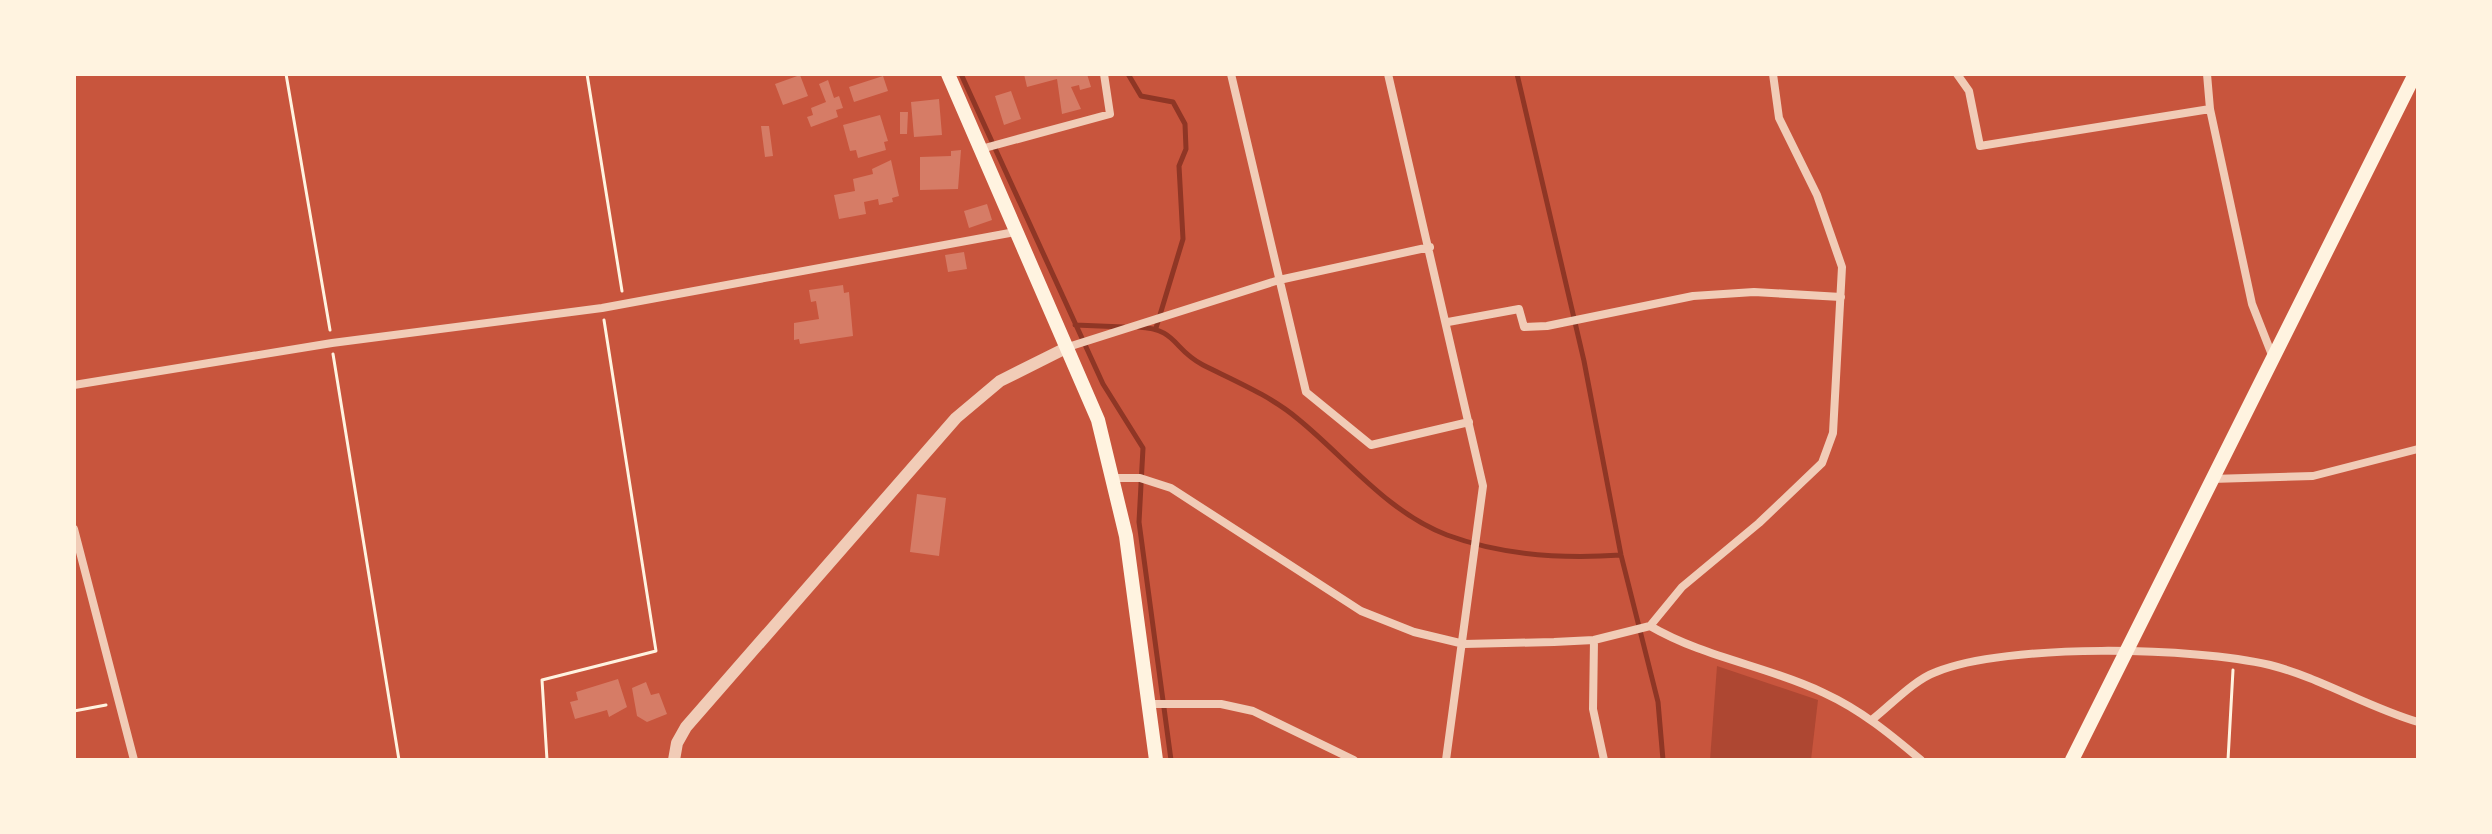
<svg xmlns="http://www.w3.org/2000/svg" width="2492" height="834" font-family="Overpass,sans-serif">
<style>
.green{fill:#ae4732}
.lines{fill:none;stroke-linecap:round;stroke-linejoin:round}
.stream{stroke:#8f3625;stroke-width:5}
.building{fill:#d67c66}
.path{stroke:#fff3e0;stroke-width:3}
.minor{stroke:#f1ccb7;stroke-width:8}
.tertiary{stroke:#f1ccb7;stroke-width:12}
.secondary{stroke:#fff3e0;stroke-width:14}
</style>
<rect width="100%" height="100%" fill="#c8553d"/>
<path class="green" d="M1717 666 1818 700 1811 760H1710Z"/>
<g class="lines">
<path class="stream" d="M961 74 1103 384 1143 448 1139 522 1171 760
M1128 74 1141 96 1173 102 1185 124 1186 149 1179 166 1183 239 1156 328
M1517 74 1584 361 1621 555 1658 702 1663 760
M1075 325 1124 327
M1138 327C1178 329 1172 349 1203 365 1235 381 1271 396 1298 419 1346 458 1387 512 1447 535 1501 555 1564 559 1621 555"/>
</g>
<path class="building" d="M1024 74H1087L1091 87 1080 90 1079 85 1071 87 1081 109 1062 114 1057 79 1027 87Z
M800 75 808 96 783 105 775 84Z
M883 76 888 91 854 102 849 87Z
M828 80 834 98 839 96 843 108 836 110 838 117 811 127 807 117 813 115 811 108 826 102 819 84Z
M1011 91 1021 119 1004 125 995 96Z
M939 99 942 135 914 137 911 102Z
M900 112H908L907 134H900Z
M880 115 888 141 884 142 886 150 858 158 856 150 850 151 843 125Z
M761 126H769L773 156 765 157Z
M961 150 958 189 920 190V157L951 156V151Z
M891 160 899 196 892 198 893 202 879 205 878 199 864 202 866 214 839 219 834 195 855 191 853 179 873 174 872 169Z
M987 204 992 220 969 228 964 211Z
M964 252 967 269 948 272 945 255Z
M843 285 844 293 849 292 853 336 800 344 799 339 794 340V323L819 319 816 301 811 302 809 290Z
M917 494 946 498 939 556 910 552Z
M618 679 627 707 609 717 607 710 575 719 570 702 578 700 576 692Z
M646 682 651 695 659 693 667 714 647 722 637 716 632 688Z"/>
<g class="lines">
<path class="path" d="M286 74 330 330
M587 74 622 291
M333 354 399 760
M74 711 106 705
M547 760 542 680 656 651 604 320
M2228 760 2233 670"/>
<path class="minor" d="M1231 74 1306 392 1371 445 1469 422
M1388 74 1483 486 1446 760
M1957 74 1969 91 1980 146 2210 109
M2207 74 2210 109 2252 304 2272 355
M981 149 1110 114 1104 74
M1448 322 1519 309 1524 327 1547 326 1693 296 1754 292 1841 297
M1068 347 1279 280 1430 247
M74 385 332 343 602 308 1015 232
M1114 478H1140L1171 488 1361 611 1414 632 1464 644 1554 642 1594 640 1650 626 1682 587 1759 523 1822 463 1833 433 1842 267 1817 195 1779 118 1773 74
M2211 479 2313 476 2418 449
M74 529 134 760
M1650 626C1705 658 1768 666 1824 693 1861 710 1890 734 1921 760
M1594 640 1593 709 1604 760
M1149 704H1221L1253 711 1354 760
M1873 719C1892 704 1914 680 1936 672 2007 643 2195 647 2270 665 2321 678 2367 707 2418 722"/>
<path class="tertiary" d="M674 760 677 743 686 727 956 418 1000 381 1068 347"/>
<path class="secondary" d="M948 74 1098 420 1126 536 1156 760
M2072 760 2415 74"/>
</g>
<rect width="2492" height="834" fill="none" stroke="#fff3e0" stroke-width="152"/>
</svg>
